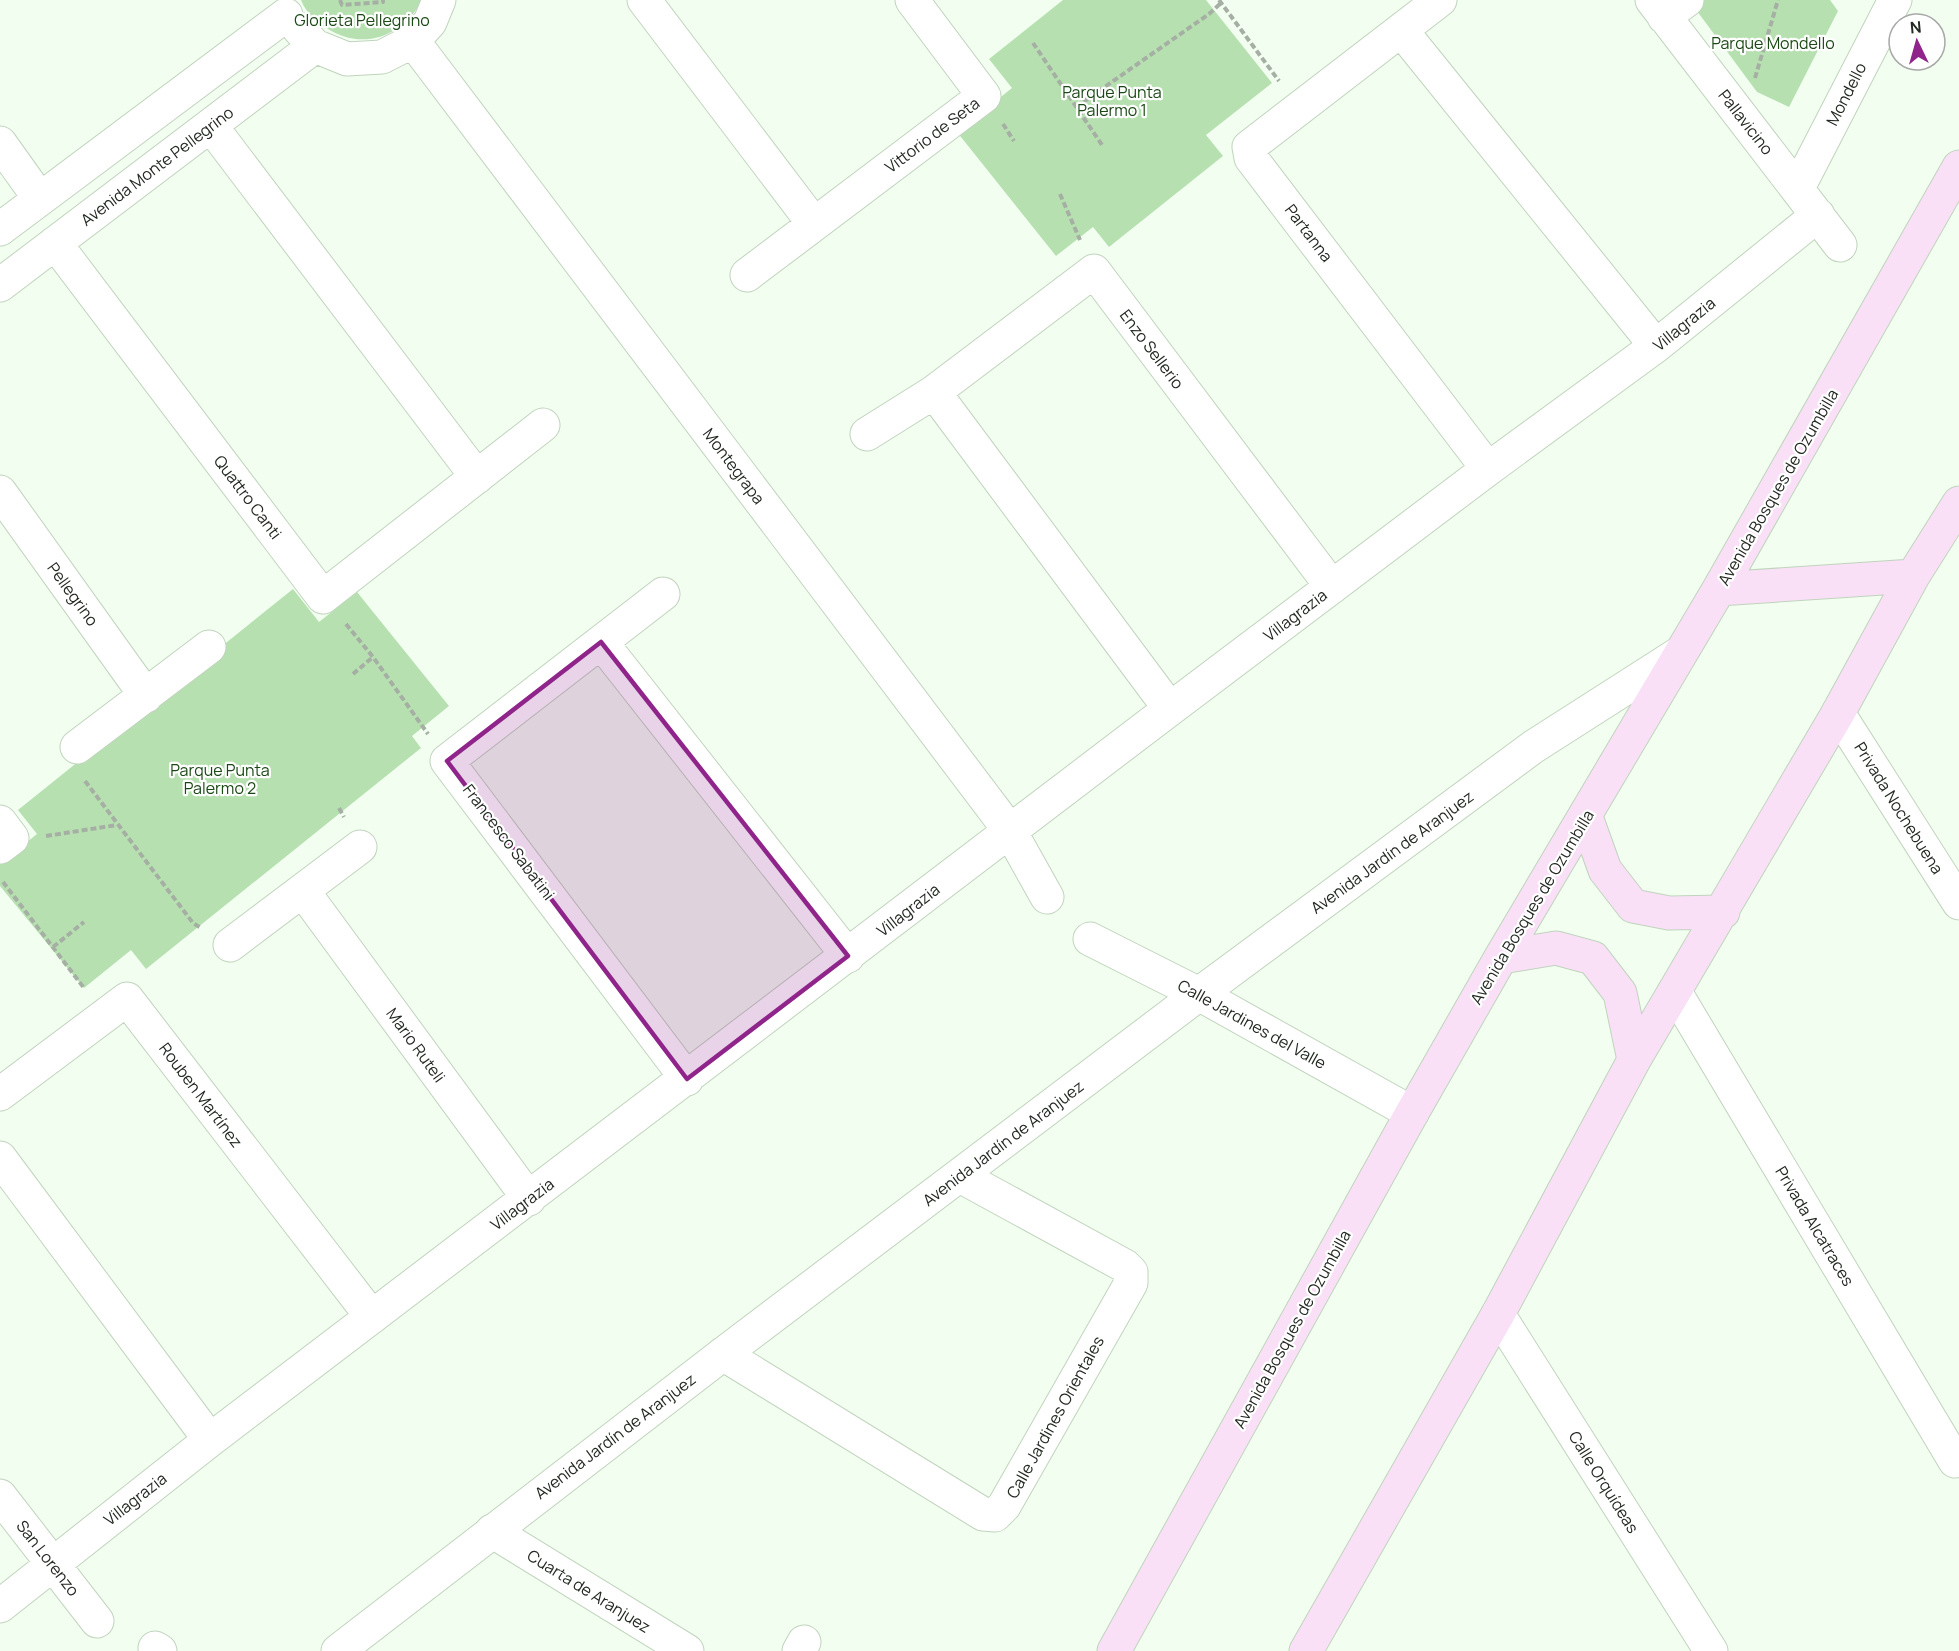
<svg xmlns="http://www.w3.org/2000/svg" width="1959" height="1651" font-family="Manrope,sans-serif">
<style>
.green{fill:#b7e0b1}
.lines{fill:none;stroke-linecap:round;stroke-linejoin:round}
.minor-casing{stroke:#c0d4bd;stroke-width:35}
.tertiary-casing{stroke:#c0d4bd;stroke-width:35}
.secondary-casing{stroke:#c0d4bd;stroke-width:35}
.path{stroke:#a5afa3;stroke-width:4;stroke-dasharray:6 3;stroke-linecap:butt}
.minor{stroke:#fff;stroke-width:33}
.tertiary{stroke:#fff;stroke-width:33}
.secondary{stroke:#f9e0f7;stroke-width:33}
.marked{fill:#8f258a;fill-opacity:0.2;stroke:#8f258a;stroke-width:4.5;stroke-linejoin:round}
.labels{text-anchor:middle;dominant-baseline:central;stroke-width:4.5;stroke-linejoin:round;paint-order:stroke}
.park-label{font-size:16px;fill:#1b4916;stroke:#fff}
.street-label{font-size:16px;fill:#222921;stroke:#fff}
</style>
<rect width="100%" height="100%" fill="#f2fef0"/>
<path class="green" d="M301 0H422C403 37 361 52 325 27 315 21 305 11 301 0Z
M1063 0H1206L1272 83 1206 135 1223 156 1109 247 1093 227 1056 256 957 132 1012 88 989 59Z
M1704 0H1830L1838 11 1789 107 1757 92 1694 7Z
M293 589 319 622 357 592 449 706 412 736 421 748 146 969 131 950 84 988 0 886V864L37 834 18 810Z"/>
<g class="lines">
<defs>
<path id="minor" d="M644 0 814 224
M1440 0 1249 147 1251 158 1488 469
M1652 0 1840 245
M1664 17 1687 0
M299 29 315 46 347 59 382 57 413 41 430 22 439 0
M1401 30 1656 346
M413 41 1010 831 1047 897
M211 126 477 477
M0 143 40 199
M1798 188 1895 0
M0 229 286 15
M55 243 323 597 543 425
M747 275 984 96 912 0
M0 285 315 46
M934 392 1170 709
M867 434 934 392 1094 271 1332 587
M0 492 146 696
M663 594 447 761 687 1079
M601 642 848 956
M1838 713 1959 903
M77 747 209 647
M0 822 12 838 0 847
M303 891 529 1199
M1090 939 1199 994 1412 1113
M230 945 360 847
M1675 992 1955 1461
M0 1094 127 999 372 1317
M0 1158 210 1440
M1498 1314 1711 1651
M723 1354 983 1514 995 1515 1004 1506 1131 1283V1272L1125 1266 960 1176
M0 1496 97 1621
M492 1531 687 1651
M0 1606 210 1440 1170 709 1488 469 1656 346 1818 215
M155 1648 160 1651
M799 1651 804 1642"/>
<path id="tertiary" d="M338 1651 723 1354 1199 994 1533 747 1680 653"/>
<path id="secondary" d="M1719 589 1913 576
M1586 817 1605 870 1633 906 1669 913 1723 912
M1501 957 1556 948 1593 958 1620 993 1634 1060
M1114 1651 1412 1113 1501 957 1719 589 1959 167
M1306 1651 1498 1314 1634 1060 1838 713 1913 576 1959 503"/>
</defs>
<use href="#minor" class="minor-casing"/>
<use href="#tertiary" class="tertiary-casing"/>
<use href="#secondary" class="secondary-casing"/>
<path class="path" d="M340 0 342 5 383 2V0
M1219 0 1279 81
M1033 43 1102 145
M1755 78 1778 0
M1076 107 1209 14 1221 3
M1003 124 1014 141
M1060 194 1080 240
M346 624 373 657 428 734
M353 674 373 657
M85 781 193 923 201 928
M339 808 344 817
M46 836 117 825
M3 882 84 988
M53 947 84 922"/>
<use href="#minor" class="minor"/>
<use href="#tertiary" class="tertiary"/>
<use href="#secondary" class="secondary"/>
</g>
<path class="marked" d="M601 642 848 956 687 1079 447 761Z"/>
<g class="labels">
<g class="park-label">
<text x="362" y="20">Glorieta Pellegrino</text>
<text x="1773" y="43">Parque Mondello</text>
<text x="1112" y="92">Parque Punta<tspan x="1112" dy="18">Palermo 1</tspan></text>
<text x="220" y="770">Parque Punta<tspan x="220" dy="18">Palermo 2</tspan></text>
</g>
<g class="street-label">
<text transform="translate(1846 94) rotate(-63)">Mondello</text>
<text transform="translate(1746 122) rotate(52)">Pallavicino</text>
<text transform="translate(932 135) rotate(-37)">Vittorio de Seta</text>
<text transform="translate(157 166) rotate(-37)">Avenida Monte Pellegrino</text>
<text transform="translate(1309 233) rotate(53)">Partanna</text>
<text transform="translate(1684 324) rotate(-39)">Villagrazia</text>
<text transform="translate(1152 349) rotate(53)">Enzo Sellerio</text>
<text transform="translate(734 466) rotate(53)">Montegrapa</text>
<text transform="translate(1778 487) rotate(-60)">Avenida Bosques de Ozumbilla</text>
<text transform="translate(248 497) rotate(53)">Quattro Canti</text>
<text transform="translate(73 594) rotate(54)">Pellegrino</text>
<text transform="translate(1295 615) rotate(-37)">Villagrazia</text>
<text transform="translate(1899 808) rotate(58)">Privada Nochebuena</text>
<text transform="translate(509 842) rotate(53)">Francesco Sabatini</text>
<text transform="translate(1392 852) rotate(-36)">Avenida Jardín de Aranjuez</text>
<text transform="translate(1532 907) rotate(-59)">Avenida Bosques de Ozumbilla</text>
<text transform="translate(908 910) rotate(-38)">Villagrazia</text>
<text transform="translate(1252 1024) rotate(29)">Calle Jardines del Valle</text>
<text transform="translate(416 1045) rotate(54)">Mario Ruteli</text>
<text transform="translate(201 1095) rotate(53)">Rouben Martínez</text>
<text transform="translate(1003 1143) rotate(-37)">Avenida Jardín de Aranjuez</text>
<text transform="translate(522 1204) rotate(-37)">Villagrazia</text>
<text transform="translate(1815 1226) rotate(59)">Privada Alcatraces</text>
<text transform="translate(1292 1329) rotate(-61)">Avenida Bosques de Ozumbilla</text>
<text transform="translate(1055 1417) rotate(-61)">Calle Jardines Orientales</text>
<text transform="translate(615 1436) rotate(-37)">Avenida Jardín de Aranjuez</text>
<text transform="translate(1604 1482) rotate(58)">Calle Orquídeas</text>
<text transform="translate(135 1499) rotate(-38)">Villagrazia</text>
<text transform="translate(48 1558) rotate(52)">San Lorenzo</text>
<text transform="translate(589 1591) rotate(32)">Cuarta de Aranjuez</text>
</g>
</g>
<g transform="translate(1917 42) rotate(355)"><circle r="28" fill="#ffffff" stroke="#a7a9a6" stroke-width="1.5"/>
<path d="M0-4.5L10 22L0 15L-10 22Z" fill="#8f258a"/>
<text y="-9" font-size="16" font-weight="bold" text-anchor="middle" fill="#222921">N</text>
</g>
</svg>
